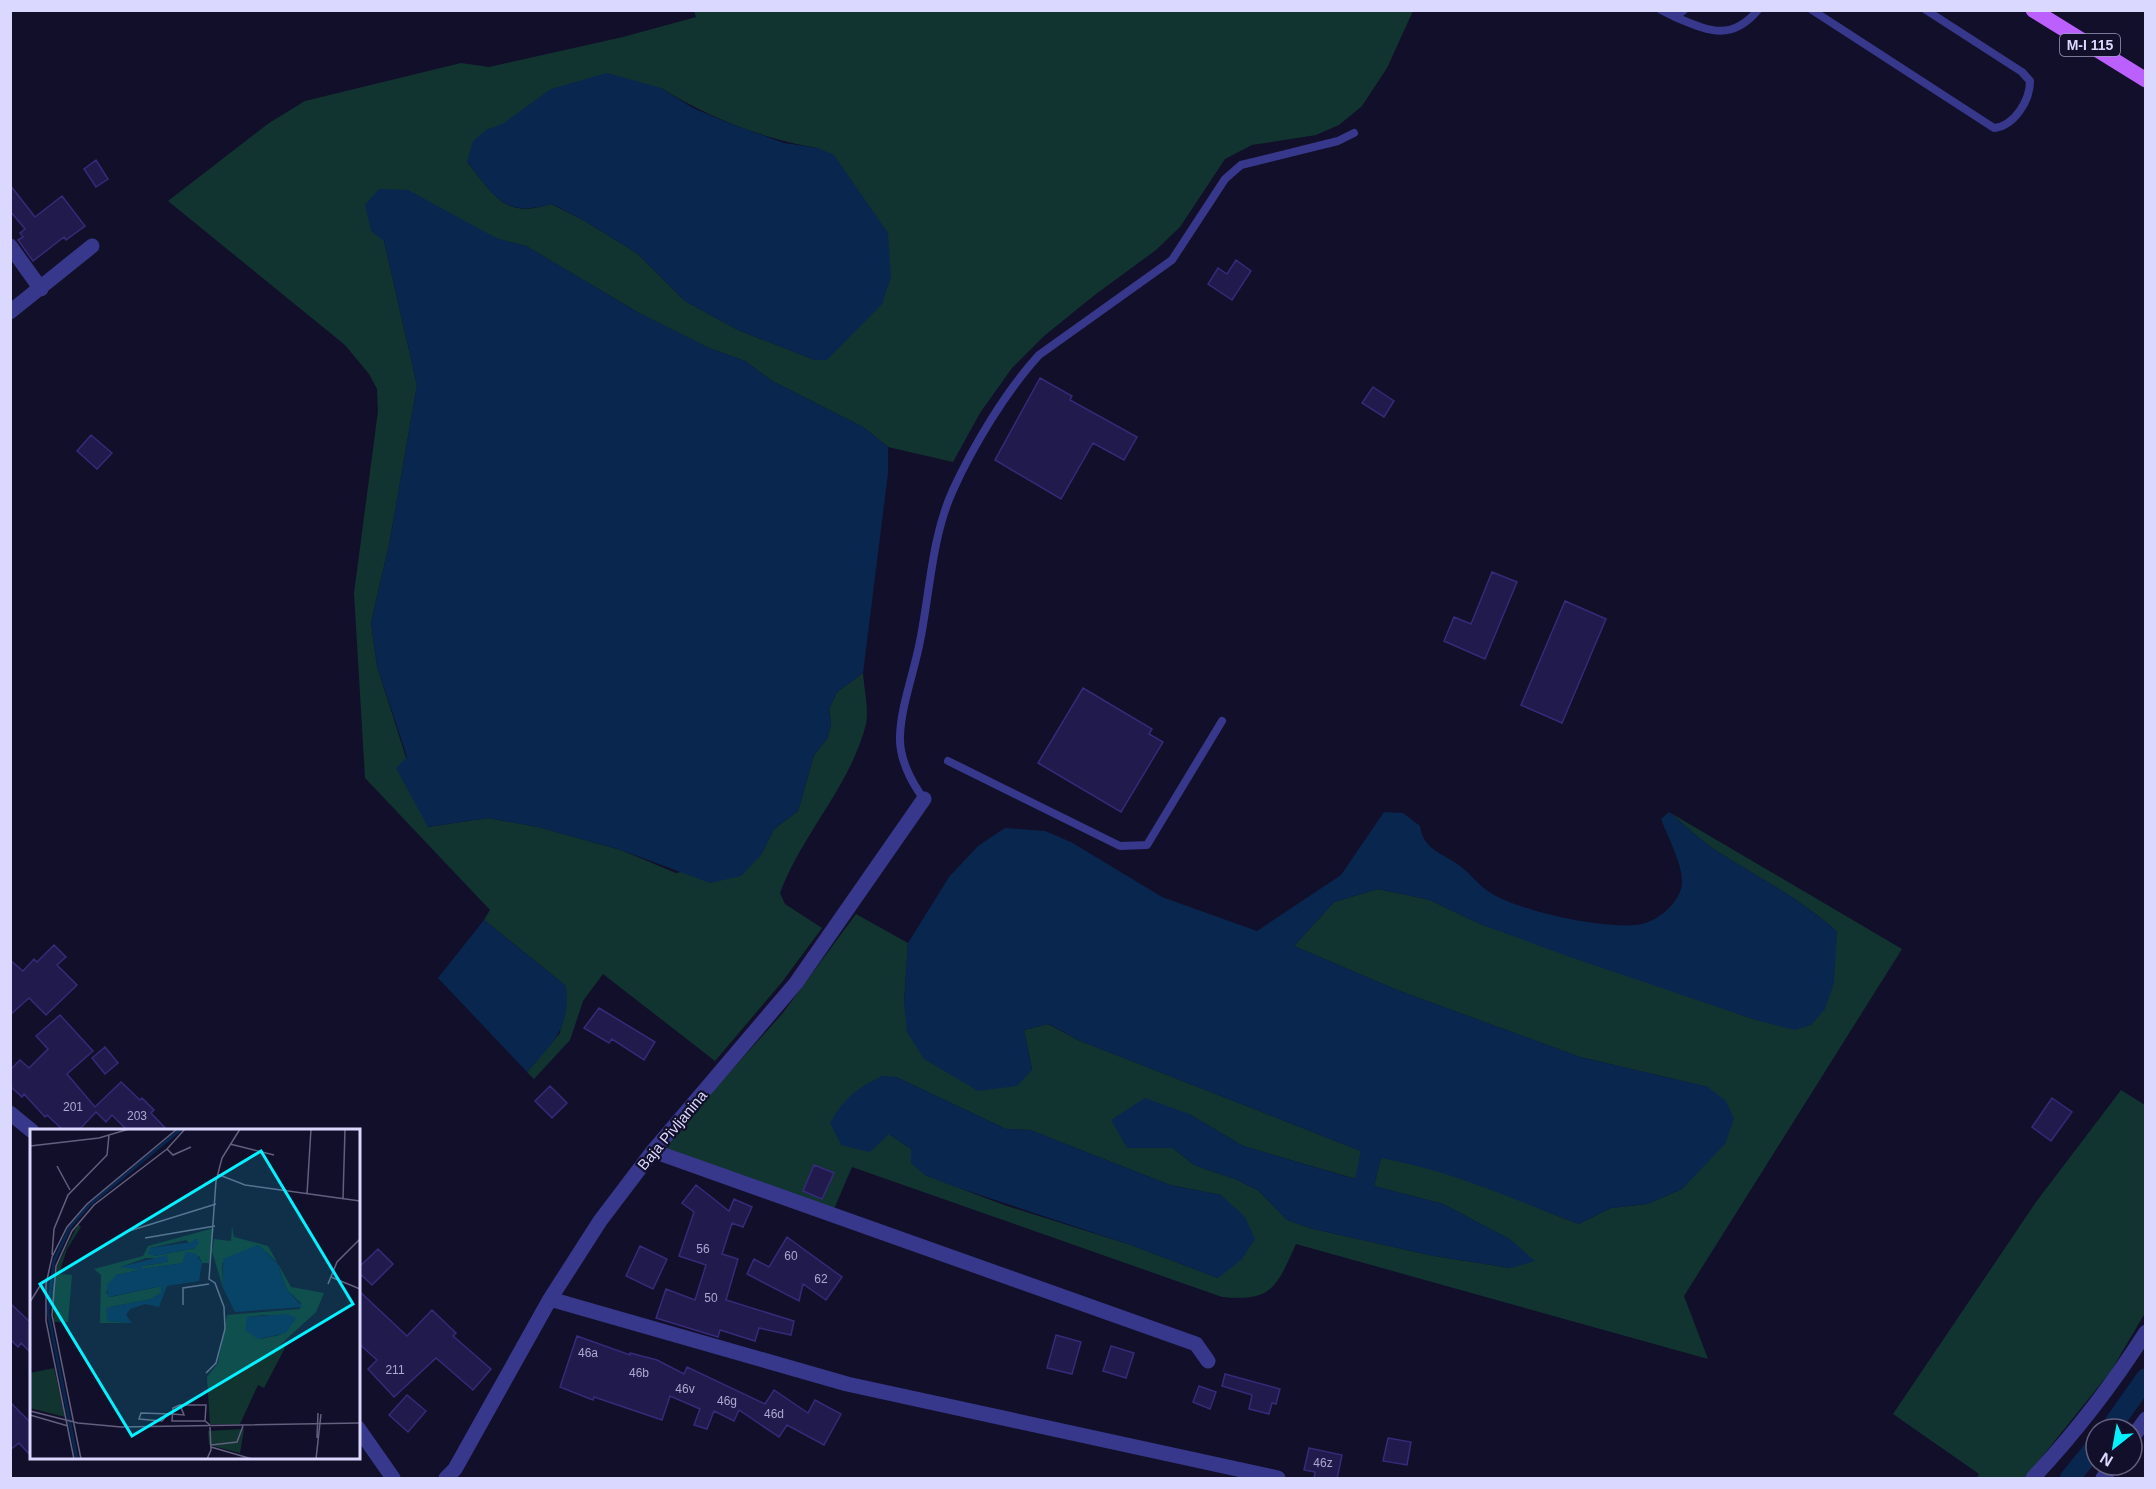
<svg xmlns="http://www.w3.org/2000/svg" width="2156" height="1489" font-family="Arial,sans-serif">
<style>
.green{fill:#113431;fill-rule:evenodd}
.water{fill:#09264e}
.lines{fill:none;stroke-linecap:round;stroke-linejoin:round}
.canal{stroke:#09264e;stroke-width:20}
.building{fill:#211a4c;stroke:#362a79;stroke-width:1.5}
.service{stroke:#37388b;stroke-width:8}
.minor{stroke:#37388b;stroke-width:15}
.tertiary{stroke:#37388b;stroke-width:15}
.primary{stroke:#bb5fff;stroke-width:15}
.labels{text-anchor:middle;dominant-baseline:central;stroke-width:4.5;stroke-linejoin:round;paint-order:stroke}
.number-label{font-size:12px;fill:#aca8d2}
.shield{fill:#120f2a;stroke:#9e9cbf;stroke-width:1.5}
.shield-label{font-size:14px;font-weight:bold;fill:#dad8ff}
.street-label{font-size:15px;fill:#dad8ff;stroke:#120f2a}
.inset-river{fill:none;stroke:#09264e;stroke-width:3}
.inset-road{fill:none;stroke:#625f7f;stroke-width:1.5}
.view{fill:#04f2ff;fill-opacity:0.15;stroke:#04f2ff;stroke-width:3}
.inset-edge{fill:none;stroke:#dad8ff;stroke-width:3}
</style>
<rect width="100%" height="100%" fill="#120f2a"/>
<path class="green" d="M694 11H1413L1387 68 1362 106 1339 125 1316 135 1252 145 1225 159 1180 227 1156 250 1096 294 1044 336 1012 368 980 413 953 462 888 447 863 427 772 381 745 361 709 348 639 313 526 246 498 239 469 225 384 241 417 385 390 540 371 623 377 666 428 827 488 818 538 827 621 850 676 873 761 855 774 829 798 811 814 755 827 739 831 724 829 709 837 692 863 673C864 688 869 709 866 724 851 785 802 834 780 893L785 904 822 928 782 982 715 1061 603 974 583 1001 570 1040 534 1079 527 1072 560 1033 566 986 484 920 490 910 365 778 354 593 378 411 377 389 369 374 345 345 168 201 269 123 305 101 461 63 489 67 623 37 696 17ZM661 88C709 118 763 139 818 148L826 360H815L738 330 685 301 638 254 585 221 551 204C504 219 495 196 467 162L486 130Z
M1669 812 1902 949 1684 1296 1708 1359 1296 1244C1277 1285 1274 1302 1222 1297L852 1167 834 1209 668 1149 667 1142 782 1014 856 914 908 943 904 1004 1032 1069 1024 1030 1048 1024 1078 1040 1361 1151 1356 1179 1243 1146 1189 1114 1127 1148H1173L1194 1165 1235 1179 1259 1191 1287 1220 1313 1229 1434 1256 1511 1268V1240L1443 1204 1374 1186 1381 1157C1418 1166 1463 1175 1498 1190 1525 1202 1551 1214 1579 1224L1611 1208 1647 1204 1682 1189 1701 1168 1708 1087 1580 1057 1397 990 1294 946 1334 902 1378 889 1430 900 1480 924 1756 1020 1837 932C1802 899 1760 879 1720 853 1702 842 1686 826 1669 812ZM896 1077 1006 1129 1030 1130 1170 1185 1221 1195 1218 1278 1131 1245 1004 1205 925 1175 911 1149 889 1134Z
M2121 1090 2145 1105V1313L2111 1371 2025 1478H1977L1979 1474 1893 1414 2036 1202Z"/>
<path class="water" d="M607 73 661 88 693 108 726 122 784 143 818 148 834 155 888 233 891 277 882 304 827 360H815L738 330 685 301 638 254 585 221 552 204C503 218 496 197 467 162L473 141 486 130 504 123 551 89Z
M379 189 408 190 498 239 526 246 639 313 709 348 745 361 772 381 863 427 888 447V473L863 673 837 692 829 709 831 724 827 739 814 755 798 811 774 829 761 855 741 876 710 883 621 850 538 827 488 818 428 827 396 768 407 757 377 666 371 623 390 540 417 385 384 241 371 231 365 205Z
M1384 812 1403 813 1420 826C1423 850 1443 853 1460 866 1471 874 1479 886 1491 893 1518 911 1610 931 1642 924 1660 920 1683 900 1682 880 1682 864 1667 835 1661 819L1669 812C1686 826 1702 842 1720 853 1760 879 1802 899 1837 932L1834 983 1825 1009 1811 1025 1795 1030 1756 1020 1570 957 1480 924 1430 900 1378 889 1334 902 1294 946 1397 990 1580 1057 1708 1087 1726 1101 1734 1119 1725 1144 1682 1189 1647 1204 1611 1208 1579 1224C1514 1200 1450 1170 1381 1158L1374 1186 1443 1204 1511 1240 1535 1261 1511 1268 1434 1256 1313 1229 1287 1220 1259 1191 1235 1179 1194 1165 1173 1148H1127L1111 1120 1145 1098 1189 1114 1243 1146 1355 1179 1361 1151 1078 1040 1049 1024 1024 1030 1032 1070 1017 1086 978 1091 924 1059 907 1032 904 1004 908 943 949 877 978 846 1005 828 1045 831 1071 842 1162 897 1257 931 1341 875Z
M484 920 566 986C571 1028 553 1042 527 1072L438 978Z
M882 1076 896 1077 1006 1129 1030 1130 1170 1185 1221 1195 1245 1217 1255 1239 1242 1259 1218 1278 1131 1245 953 1186 925 1175 911 1163V1149L889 1134 870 1152 841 1145 830 1123C845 1097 856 1089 882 1076Z"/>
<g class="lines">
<path class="canal" d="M2110 1429 2146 1378
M2070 1478 2096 1446"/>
</g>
<path class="building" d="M96 160 108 179 96 187 84 169Z
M10 185 35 217 62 196 85 226 66 240 64 237 33 261 18 240 23 237 20 233 25 229 10 211Z
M1236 260 1251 271 1232 300 1208 284 1218 268 1227 274Z
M1040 378 1072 396 1070 400 1137 437 1124 460 1093 443 1061 499 995 460Z
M1373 387 1394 401 1384 417 1362 403Z
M91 435 112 453 97 469 77 451Z
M1492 572 1517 582 1485 659 1444 641 1454 617 1471 624Z
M1565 601 1606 619 1562 723 1521 705Z
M1083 688 1152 729 1149 734 1163 742 1121 812 1038 763Z
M54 945 66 957 57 965 77 985 46 1015 29 998 10 1015V960L23 971 34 959 37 962Z
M599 1008 655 1042 644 1060 612 1039 609 1043 584 1028Z
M60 1015 93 1051 67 1074 95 1107 121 1082 140 1100 142 1098 154 1110 151 1113 168 1131H128L112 1115 106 1122 96 1112 78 1131H64L47 1115 45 1117 24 1094 22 1097 10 1086V1070L20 1060 29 1068 48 1049 36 1036Z
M105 1047 118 1063 105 1074 92 1058Z
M550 1086 567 1103 552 1118 535 1101Z
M2052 1098 2072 1112 2051 1141 2032 1127Z
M814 1165 834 1173 822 1199 803 1191Z
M696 1185 729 1211 734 1199 752 1207 743 1227 732 1223 722 1254 738 1259 726 1300 794 1321 791 1335 759 1328 755 1341 720 1330 718 1337 656 1318 666 1289 695 1300 706 1265 679 1256 694 1212 682 1203Z
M787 1237 842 1277 826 1300 803 1284 799 1301 747 1274 754 1259 769 1267Z
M640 1246 667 1259 653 1289 626 1276Z
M378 1249 393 1264 372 1285 358 1272V1268Z
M358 1290 407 1336 432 1310 456 1333 453 1336 491 1369 473 1390 436 1358 394 1397 368 1369 377 1360 358 1343Z
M10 1303 32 1324V1354L21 1343 18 1347 10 1339Z
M1056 1335 1081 1342 1072 1374 1047 1368Z
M577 1336 630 1355V1353L657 1360 684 1374 687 1367 765 1404 774 1390 808 1413 815 1400 841 1414 824 1445 787 1425 779 1437 739 1410 734 1421 714 1411 707 1429 694 1425 700 1409 670 1396 662 1420 594 1397 593 1400 560 1387Z
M1111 1346 1134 1353 1126 1378 1103 1371Z
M1225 1374 1280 1389 1276 1404 1272 1403 1269 1414 1249 1409 1252 1395 1222 1386Z
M1199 1386 1216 1392 1210 1409 1193 1402Z
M407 1395 426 1411 408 1432 389 1415Z
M10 1402 32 1424V1457L19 1443 10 1450Z
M1388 1438 1411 1442 1407 1465 1383 1461Z
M1309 1448 1342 1455 1337 1479H1314L1315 1472 1304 1470Z"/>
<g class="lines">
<path class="service" d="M1661 10 1675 17 1684 10
M1812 10 1994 128C2014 126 2030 101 2030 81L2022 72 1926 10
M1675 17C1709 31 1731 42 1758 10
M948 761 1120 846 1147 845 1222 721
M924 799C911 782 899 758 900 736 901 707 913 675 919 646 930 595 931 538 953 490 973 446 1006 391 1039 355L1172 260 1225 179 1241 165 1338 141 1354 133"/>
<path class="minor" d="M10 246 41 289
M10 312 92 246
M653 1151 1196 1344 1208 1361
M550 1299 847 1384 1278 1478
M2132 1438 2146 1419
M446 1478 455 1469 550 1299 600 1221 653 1151 796 983 924 799
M2033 1478C2075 1433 2113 1384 2146 1332
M2103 1478 2113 1465"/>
<path class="tertiary" d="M10 1113 32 1131
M358 1428 393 1478"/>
<path class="primary" d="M2033 10 2146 80"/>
</g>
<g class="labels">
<g class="number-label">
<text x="73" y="1107">201</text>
<text x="137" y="1116">203</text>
<text x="703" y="1249">56</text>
<text x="791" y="1256">60</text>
<text x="821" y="1279">62</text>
<text x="711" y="1298">50</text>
<text x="588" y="1353">46a</text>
<text x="395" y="1370">211</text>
<text x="639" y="1373">46b</text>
<text x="685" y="1389">46v</text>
<text x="727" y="1401">46g</text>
<text x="774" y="1414">46d</text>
<text x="1323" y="1463">46z</text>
</g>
<rect class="shield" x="2060" y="34" width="60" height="22" rx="4.5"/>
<g class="shield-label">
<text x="2090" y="45">M-I 115</text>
</g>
<g class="street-label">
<text transform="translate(672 1130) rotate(-50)">Baja Pivljanina</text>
</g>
</g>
<g transform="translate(30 1129)">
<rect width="330" height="330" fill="#120f2a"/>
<path d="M48 95 51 98 37 120 29 145 42 146 38 193H24L22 164 27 137ZM202 97 204 108 238 117 261 158 294 164 286 183 251 215 255 219 234 259 228 256 210 295H180L177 248 188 234 197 186 270 180 271 174 257 161 247 133 228 116 192 134 193 159 182 122 184 110 201 112ZM234 186 254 188 265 191 250 206 230 210 217 188ZM184 99 179 134H172L169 127 153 134 113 140 111 137 133 134 132 129H116L90 138H109L110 141 86 146 76 164 81 168 132 157 131 164 121 170 80 178 77 192 102 194H70L71 146 64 140 113 127 118 117ZM156 111 166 119 124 127 120 119ZM24 239 35 288 0 279V244ZM214 300 210 324 179 316 178 302Z" fill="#113431" fill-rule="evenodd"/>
<path d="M166 109 169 114 165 119 124 127 118 125 120 119 162 113ZM228 116 247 134 257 161 273 178 205 183 193 159V130ZM156 123 166 125 172 134 169 152 137 157 129 178 115 175 100 180 96 186 102 194 77 192 76 179 121 170 131 164 132 157 78 168 77 156 86 146 110 141 90 138 137 126 138 133 112 137 113 140 152 134ZM258 185 266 189 256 204 228 210 215 201 217 188Z" fill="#09264e"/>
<path class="inset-river" d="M47 330 18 183 24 132 40 98 59 76 151 0"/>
<path class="inset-road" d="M200 15 244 26M0 17 69 9 99 0M137 20 143 26 161 18M27 37 40 61M187 45 215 56 330 72M277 65 281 0M313 70 315 0M99 102 186 75M115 109 185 97M22 126 24 100 38 66 77 26 79 6M301 148 330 160M298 155 307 133 330 110M0 173 13 152M153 176V159L179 155M176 244 186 234 195 200 194 178 185 154 179 150 186 52 192 29 210 0M150 276 143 279 142 292H175L180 296M0 282 48 294 91 298 330 294M138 285 132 292 109 290 111 284 142 285 154 286 150 276H176L175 292M0 286 38 297M287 309 288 284M181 316 207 313 213 297M181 318 222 330M44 330 16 192V155L22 128 37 98 57 75 147 0M51 330 22 186 26 137 42 102 64 76 137 20 155 0M177 330 181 321 180 298M286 330 291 285"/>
<path class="view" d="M231 22 323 175 102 307 10 155Z"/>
<rect width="330" height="330" class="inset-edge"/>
</g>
<rect width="2156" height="1489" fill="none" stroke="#dad8ff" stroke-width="24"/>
<g transform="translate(2114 1447) rotate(211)"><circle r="28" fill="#120f2a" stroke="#625f7f" stroke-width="1.5"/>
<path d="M0-4.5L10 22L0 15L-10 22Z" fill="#04f2ff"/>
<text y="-9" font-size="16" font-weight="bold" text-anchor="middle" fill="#dad8ff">N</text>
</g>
</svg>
